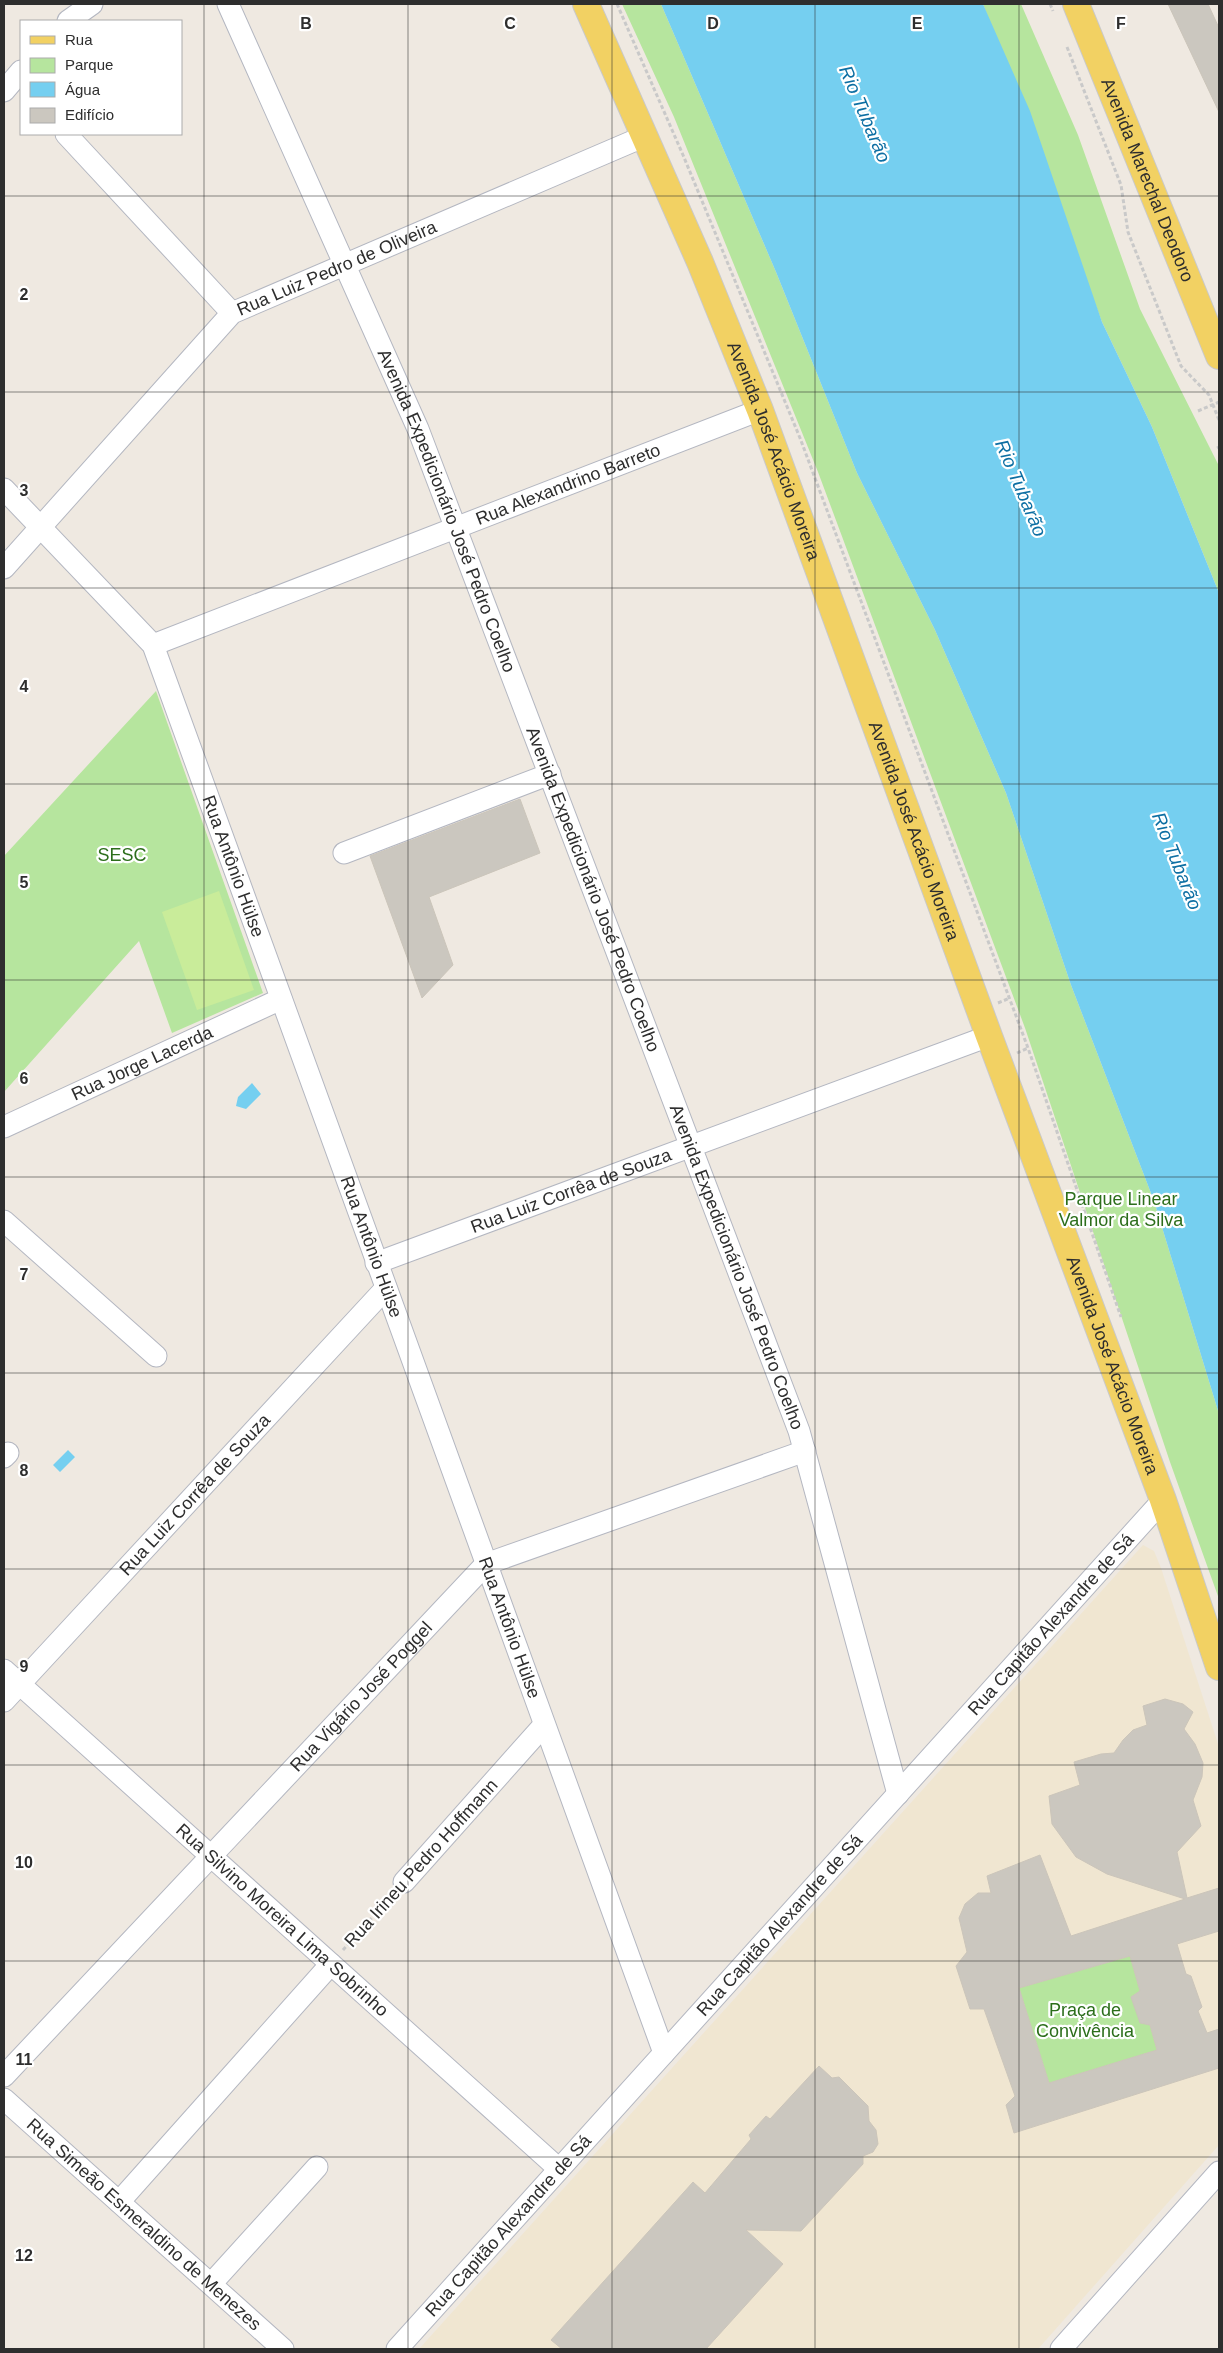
<svg xmlns="http://www.w3.org/2000/svg" width="1223" height="2353" font-family="Helvetica,sans-serif">
<style>
.education{fill:#f0e6d1}
.green{fill:#b6e59e}
.pitch{fill:#c9ec9a}
.water{fill:#75cff0}
.building{fill:#cbc7bf;stroke:#cbc5ba;fill-rule:evenodd}
.lines{fill:none;stroke-linecap:round;stroke-linejoin:round}
.minor-casing{stroke:#b4b7c1;stroke-width:23}
.major-casing{stroke:#c9c9c9;stroke-width:28}
.path{stroke:#c9c9c9;stroke-width:3;stroke-dasharray:4 2.5;stroke-linecap:butt}
.minor{stroke:#fff;stroke-width:21}
.major{stroke:#f2d163;stroke-width:26}
.grid{fill:none;stroke:#2e2e2e;stroke-width:1;stroke-opacity:0.55}
.labels{text-anchor:middle;dominant-baseline:central;stroke-width:4.5;stroke-linejoin:round;paint-order:stroke}
.street-label{font-size:18px;fill:#2e2e2e;stroke:#fff}
.park-label{font-size:18px;fill:#2c6e1b;stroke:#fff}
.water-label{font-size:19px;font-style:italic;fill:#0d6fa3;stroke:#fff}
.grid-label{font-size:16px;text-anchor:middle;font-weight:bold;fill:#2e2e2e;stroke:#fff;stroke-width:4.5;stroke-linejoin:round;paint-order:stroke}
</style>
<rect width="100%" height="100%" fill="#efe9e1"/>
<path class="education" d="M1143 1545 1154 1551 1161 1568 1219 1747V2145L1038 2349H419Z"/>
<path class="green" d="M622 4H661L776 272 857 473 935 630 1006 793 1071 985 1154 1201 1219 1414V1599L1170 1462 1025 1028 818 472 674 117Z
M983 4H1021L1078 135 1140 309 1219 466V593L1152 427 1102 322Z
M156 691 263 993 172 1033 139 941 4 1092V856Z
M1130 1956 1140 1991 1131 1997 1150 2025 1157 2050 1049 2083 1019 1988Z"/>
<path class="pitch" d="M219 891 254 990 197 1010 162 912Z"/>
<path class="water" d="M661 4H983L1030 111 1102 322 1152 427 1219 593V1414L1154 1201 1071 985 1006 793 935 630 857 473 776 272Z
M252 1083 261 1094 246 1109 236 1106 238 1097Z
M68 1450 75 1457 60 1472 53 1465Z"/>
<path class="building" d="M1168 4H1208L1219 28V112Z
M520 799 540 853 429 897 453 965 422 998 370 856Z
M1165 1699 1183 1704 1193 1712 1184 1729 1195 1744 1203 1763 1202 1777 1193 1800 1201 1826 1177 1852 1187 1898 1219 1888V1931L1177 1944 1186 1974 1191 1976 1202 2007 1198 2011 1207 2033 1219 2029V2068L1014 2133 1006 2105 1015 2096 984 2009H970L956 1966 967 1952 959 1918 965 1904 978 1893H991L987 1876 1040 1855 1071 1936 1185 1899 1107 1874 1076 1857 1052 1824 1049 1796 1080 1785 1074 1762 1101 1754 1114 1753 1123 1740 1133 1730 1147 1725 1143 1706ZM1130 1956 1140 1991 1131 1997 1140 2023 1150 2025 1157 2050 1049 2083 1019 1988Z
M819 2066 832 2078 839 2077 868 2106 869 2121 876 2130 878 2144 873 2152 863 2156V2164L801 2231 746 2230 783 2264 706 2349H562L551 2340 693 2182 705 2193 751 2139 749 2135 766 2116 770 2119Z"/>
<g class="lines">
<defs>
<g id="minor">
<path id="s1" d="M228 4 418 429 799 1431 898 1794"/>
<path d="M68 21 92 4"/>
<path d="M4 91 21 71"/>
<path d="M66 134 232 313"/>
<path id="s2" d="M4 489 153 645 664 2053"/>
<path id="s3" d="M4 568 232 313 645 136"/>
<path id="s4" d="M153 645 760 410"/>
<path d="M344 853 550 774"/>
<path id="s5" d="M4 1127 281 999"/>
<path d="M4 1221 156 1356"/>
<path id="s6" d="M376 1263 989 1036"/>
<path d="M4 1457 8 1453"/>
<path id="s7" d="M4 1670 559 2169"/>
<path id="s8" d="M4 1701 386 1288"/>
<path d="M404 1882 544 1725"/>
<path id="s9" d="M4 2076 486 1564 805 1451"/>
<path id="s10" d="M4 2099 283 2349"/>
<path d="M119 2202 331 1964"/>
<path d="M211 2284 317 2167"/>
<path id="s11" d="M397 2349 1163 1500"/>
<path d="M1061 2349 1219 2172"/>
</g>
<g id="major">
<path id="s12" d="M586 4 700 262 760 410 989 1036 1163 1500 1219 1667"/>
<path id="s13" d="M1076 4 1219 356"/>
</g>
</defs>
<use href="#minor" class="minor-casing"/>
<use href="#major" class="major-casing"/>
<path class="path" d="M617 4 683 155 800 438 1028 1048 1121 1317
M1050 4 1053 11
M1067 47 1121 185 1128 232 1181 366 1209 395 1219 420
M1198 411 1219 402
M1217 448 1219 447
M998 1003 1010 998
M1017 1053 1028 1048
M343 1950 392 1895"/>
<use href="#minor" class="minor"/>
<use href="#major" class="major"/>
</g>
<path class="grid" d="M204 4V2349M408 4V2349M612 4V2349M815 4V2349M1019 4V2349M4 196H1219M4 392H1219M4 588H1219M4 784H1219M4 980H1219M4 1177H1219M4 1373H1219M4 1569H1219M4 1765H1219M4 1961H1219M4 2157H1219"/>
<g class="labels">
<g class="street-label">
<text stroke="none"><textPath href="#s13" startOffset="190">Avenida Marechal Deodoro</textPath></text>
<text stroke="none"><textPath href="#s3" startOffset="456">Rua Luiz Pedro de Oliveira</textPath></text>
<text stroke="none"><textPath href="#s12" startOffset="485">Avenida José Acácio Moreira</textPath></text>
<text stroke="none"><textPath href="#s4" startOffset="445">Rua Alexandrino Barreto</textPath></text>
<text stroke="none"><textPath href="#s1" startOffset="552">Avenida Expedicionário José Pedro Coelho</textPath></text>
<text stroke="none"><textPath href="#s12" startOffset="890">Avenida José Acácio Moreira</textPath></text>
<text stroke="none"><textPath href="#s2" startOffset="451">Rua Antônio Hülse</textPath></text>
<text stroke="none"><textPath href="#s1" startOffset="958">Avenida Expedicionário José Pedro Coelho</textPath></text>
<text stroke="none"><textPath href="#s5" startOffset="152">Rua Jorge Lacerda</textPath></text>
<text stroke="none"><textPath href="#s6" startOffset="208">Rua Luiz Corrêa de Souza</textPath></text>
<text stroke="none"><textPath href="#s2" startOffset="856">Rua Antônio Hülse</textPath></text>
<text stroke="none"><textPath href="#s1" startOffset="1362">Avenida Expedicionário José Pedro Coelho</textPath></text>
<text stroke="none"><textPath href="#s12" startOffset="1460">Avenida José Acácio Moreira</textPath></text>
<text stroke="none"><textPath href="#s8" startOffset="281">Rua Luiz Corrêa de Souza</textPath></text>
<text stroke="none"><textPath href="#s11" startOffset="976">Rua Capitão Alexandre de Sá</textPath></text>
<text stroke="none"><textPath href="#s2" startOffset="1261">Rua Antônio Hülse</textPath></text>
<text stroke="none"><textPath href="#s9" startOffset="521">Rua Vigário José Poggel</textPath></text>
<text transform="translate(421 1863) rotate(-48)">Rua Irineu Pedro Hoffmann</text>
<text stroke="none"><textPath href="#s7" startOffset="374">Rua Silvino Moreira Lima Sobrinho</textPath></text>
<text stroke="none"><textPath href="#s11" startOffset="571">Rua Capitão Alexandre de Sá</textPath></text>
<text stroke="none"><textPath href="#s10" startOffset="188">Rua Simeão Esmeraldino de Menezes</textPath></text>
<text stroke="none"><textPath href="#s11" startOffset="166">Rua Capitão Alexandre de Sá</textPath></text>
</g>
<g class="park-label">
<text x="122" y="855">SESC</text>
<text x="1121" y="1199">Parque Linear<tspan x="1121" dy="21">Valmor da Silva</tspan></text>
<text x="1085" y="2010">Praça de<tspan x="1085" dy="21">Convivência</tspan></text>
</g>
<g class="water-label">
<text transform="translate(865 114) rotate(67)">Rio Tubarão</text>
<text transform="translate(1021 488) rotate(67)">Rio Tubarão</text>
<text transform="translate(1177 861) rotate(68)">Rio Tubarão</text>
</g>
</g>
<g class="grid-label">
<text x="306" y="29">B</text>
<text x="510" y="29">C</text>
<text x="713" y="29">D</text>
<text x="917" y="29">E</text>
<text x="1121" y="29">F</text>
<text x="24" y="300">2</text>
<text x="24" y="496">3</text>
<text x="24" y="692">4</text>
<text x="24" y="888">5</text>
<text x="24" y="1084">6</text>
<text x="24" y="1280">7</text>
<text x="24" y="1476">8</text>
<text x="24" y="1672">9</text>
<text x="24" y="1868">10</text>
<text x="24" y="2065">11</text>
<text x="24" y="2261">12</text>
</g>
<rect width="1223" height="2353" fill="none" stroke="#2e2e2e" stroke-width="10"/>
<rect x="20" y="20" width="162" height="115" fill="#ffffff" stroke="#ababab"/>
<rect x="30" y="36" width="25" height="8" fill="#f2d163" stroke="#ababab"/>
<text x="65" y="45" font-size="15" fill="#2e2e2e">Rua</text>
<rect x="30" y="58" width="25" height="15" fill="#b6e59e" stroke="#ababab"/>
<text x="65" y="70" font-size="15" fill="#2e2e2e">Parque</text>
<rect x="30" y="82" width="25" height="15" fill="#75cff0" stroke="#ababab"/>
<text x="65" y="95" font-size="15" fill="#2e2e2e">Água</text>
<rect x="30" y="108" width="25" height="15" fill="#cbc7bf" stroke="#ababab"/>
<text x="65" y="120" font-size="15" fill="#2e2e2e">Edifício</text>
</svg>
